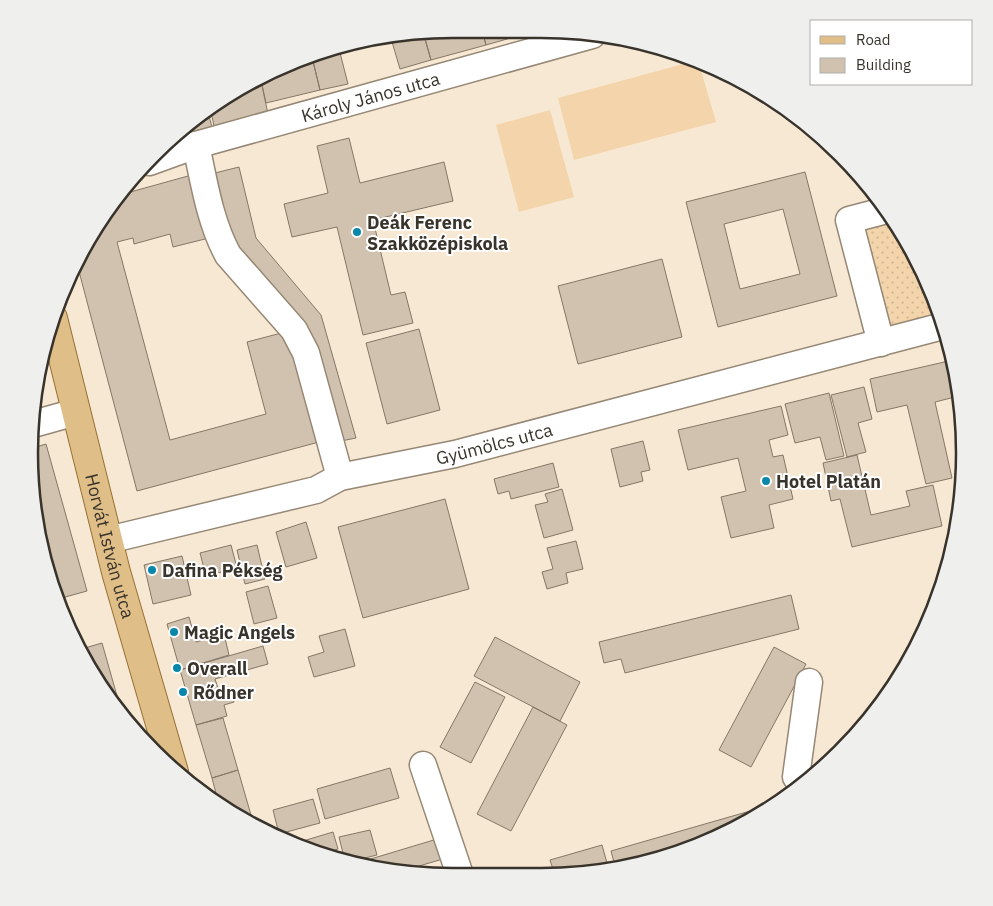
<svg xmlns="http://www.w3.org/2000/svg" width="993" height="906" font-family="'IBM Plex Sans',sans-serif">
<style>
.grass{fill:url(#grass-dots)}
.pitch{fill:#f3d4ab}
.building{fill:#d1c2af;stroke:#857766;fill-rule:evenodd}
.lines{fill:none;stroke-linecap:round;stroke-linejoin:round}
.minor-casing{stroke:#968875;stroke-width:29}
.major-casing{stroke:#987134;stroke-width:30}
.minor{stroke:#fff;stroke-width:26}
.major{stroke:#e0be88;stroke-width:28}
.poi-dot{fill:#0887aa;stroke:#fff;stroke-width:2}
.labels{text-anchor:middle;dominant-baseline:central;stroke-width:4;stroke-linejoin:round;paint-order:stroke}
.street-label{font-size:18px;fill:#38332b;stroke:#fff}
.poi-label{font-size:18px;font-weight:bold;fill:#38332b;stroke:#fff;text-anchor:start}
.rim{fill:none;stroke:#38332b;stroke-width:2.5}
</style>
<defs>
<pattern id="grass-dots" width="8" height="8" patternUnits="userSpaceOnUse" patternTransform="scale(1.25)"><rect width="8" height="8" fill="#f3d4ab"/><path d="M2 2h.1M6 6h.1" fill="none" stroke="#d1b693" stroke-width="1.8" stroke-linecap="round"/></pattern>
</defs>
<rect width="100%" height="100%" fill="#f7e8d4"/>
<path class="grass" d="M893 218 932 291 943 326 881 343 849 220Z"/>
<path class="pitch" d="M698 60 716 122 574 160 558 98Z
M550 110 574 197 519 212 496 125Z"/>
<path class="building" d="M453 29 482 30 486 45 431 60 423 32Z
M482 30 512 32 514 37 486 45Z
M423 32 431 60 400 69 390 35Z
M512 32H530L514 37Z
M339 49 348 84 320 90 312 57Z
M312 57 320 90 266 103 260 76 264 73 291 67 290 64Z
M260 76 268 114 214 126 210 107Z
M757 90 770 97 760 100Z
M207 109 212 127 176 135 195 117Z
M349 138 360 183 444 162 453 201 373 220 391 295 405 292 413 323 363 335 337 227 292 237 284 204 328 193 317 146Z
M239 167 256 238 321 315 356 438 336 442 307 332 230 244 215 173Z
M805 172 837 296 718 327 686 202ZM783 209 800 274 740 289 724 224Z
M188 176 194 181 209 238 173 247 170 234 134 244 133 238 117 242 170 440 266 414 247 342 289 331 319 442 137 491 76 260 116 196Z
M662 259 682 337 578 364 558 286Z
M419 329 440 410 387 424 366 343Z
M953 360 956 370 959 396 935 402 952 478 926 484 907 405 877 412 870 379Z
M864 387 872 419 858 423 866 452 847 457 831 395Z
M829 393 844 456 826 460 820 437 795 443 785 404Z
M781 406 788 435 769 440 773 457 783 455 793 499 769 505 774 528 731 538 721 497 746 491 738 458 688 470 678 430Z
M643 441 650 470 641 472 643 481 620 487 611 449Z
M46 444 87 591 58 599 37 536 29 453V449Z
M857 455 871 515 910 506 906 491 933 485 942 526 852 547 840 499 831 501 823 463Z
M553 463 559 487 511 499 509 491 498 494 494 479Z
M562 489 573 530 544 538 535 505 548 502 545 494Z
M445 499 469 589 363 618 338 527Z
M306 522 317 558 286 567 276 532Z
M576 541 583 569 566 573 568 583 547 589 542 572 553 569 547 548Z
M231 545 237 568 206 576 200 553Z
M257 545 265 579 245 584 237 550Z
M182 556 191 595 153 604 144 565Z
M268 586 277 618 254 624 246 592Z
M791 595 799 629 625 673 621 659 604 663 599 642Z
M189 617 196 642 224 634 229 655 180 670 167 624Z
M345 629 355 666 314 677 308 657 324 652 319 636Z
M495 637 580 682 560 721 474 676Z
M102 643 123 717 124 719 116 711 78 650Z
M263 646 268 664 215 679 219 691 230 688 234 702 224 705 227 716 196 725 180 670Z
M774 647 806 664 751 767 719 750Z
M475 682 505 697 471 763 440 747Z
M533 707 567 725 511 831 477 814Z
M223 718 238 770 212 778 196 725Z
M390 768 399 798 325 819 317 789Z
M238 770 251 815 239 819 219 805 212 778Z
M313 799 320 823 279 834 273 810Z
M771 805 772 808 703 845 616 870 611 851Z
M370 830 377 855 349 862 345 861 339 837Z
M333 832 338 849 318 855 293 844Z
M437 839 443 859 395 873 354 864Z
M602 845 609 870 555 876 550 860Z"/>
<g class="lines">
<defs>
<g id="minor">
<path d="M196 145C204 182 210 222 228 255L294 330 306 353 340 477"/>
<path id="s1" d="M149 162 196 145 592 35"/>
<path d="M881 343 849 220 887 210"/>
<path d="M33 424 76 412"/>
<path id="s2" d="M108 540 316 490 340 477 455 454 943 326"/>
<path d="M423 765 460 875"/>
<path d="M796 777 809 682"/>
</g>
<g id="major">
<path id="s3" d="M53 318 116 572 174 772"/>
</g>
</defs>
<use href="#minor" class="minor-casing"/>
<use href="#major" class="major-casing"/>
<use href="#minor" class="minor"/>
<use href="#major" class="major"/>
</g>
<g class="poi-dot">
<circle cx="357" cy="232" r="5"/>
<circle cx="766" cy="481" r="5"/>
<circle cx="152" cy="570" r="5"/>
<circle cx="174" cy="632" r="5"/>
<circle cx="177" cy="668" r="5"/>
<circle cx="183" cy="692" r="5"/>
</g>
<g class="labels">
<g class="street-label">
<text stroke="none"><textPath href="#s1" startOffset="231">Károly János utca</textPath></text>
<text stroke="none"><textPath href="#s2" startOffset="399">Gyümölcs utca</textPath></text>
<text stroke="none"><textPath href="#s3" startOffset="235">Horvát István utca</textPath></text>
</g>
<g class="poi-label">
<text x="367" y="222">Deák Ferenc<tspan x="367" dy="21">Szakközépiskola</tspan></text>
<text x="776" y="481">Hotel Platán</text>
<text x="162" y="570">Dafina Pékség</text>
<text x="184" y="632">Magic Angels</text>
<text x="187" y="668">Overall</text>
<text x="193" y="692">Rődner</text>
</g>
</g>
<path d="M0 0H993V906H0ZM453 38H541A415 415 0 0 1 956 453V453A415 415 0 0 1 541 868H453A415 415 0 0 1 38 453V453A415 415 0 0 1 453 38Z" fill="#efefee" fill-rule="evenodd"/>
<path class="rim" d="M453 38H541A415 415 0 0 1 956 453V453A415 415 0 0 1 541 868H453A415 415 0 0 1 38 453V453A415 415 0 0 1 453 38Z"/>
<rect x="810" y="20" width="162" height="65" fill="#ffffff" stroke="#afadaa"/>
<rect x="820" y="36" width="25" height="8" fill="#e0be88" stroke="#afadaa"/>
<text x="856" y="45" font-size="15" fill="#38332b">Road</text>
<rect x="820" y="58" width="25" height="15" fill="#d1c2af" stroke="#afadaa"/>
<text x="856" y="70" font-size="15" fill="#38332b">Building</text>
</svg>
